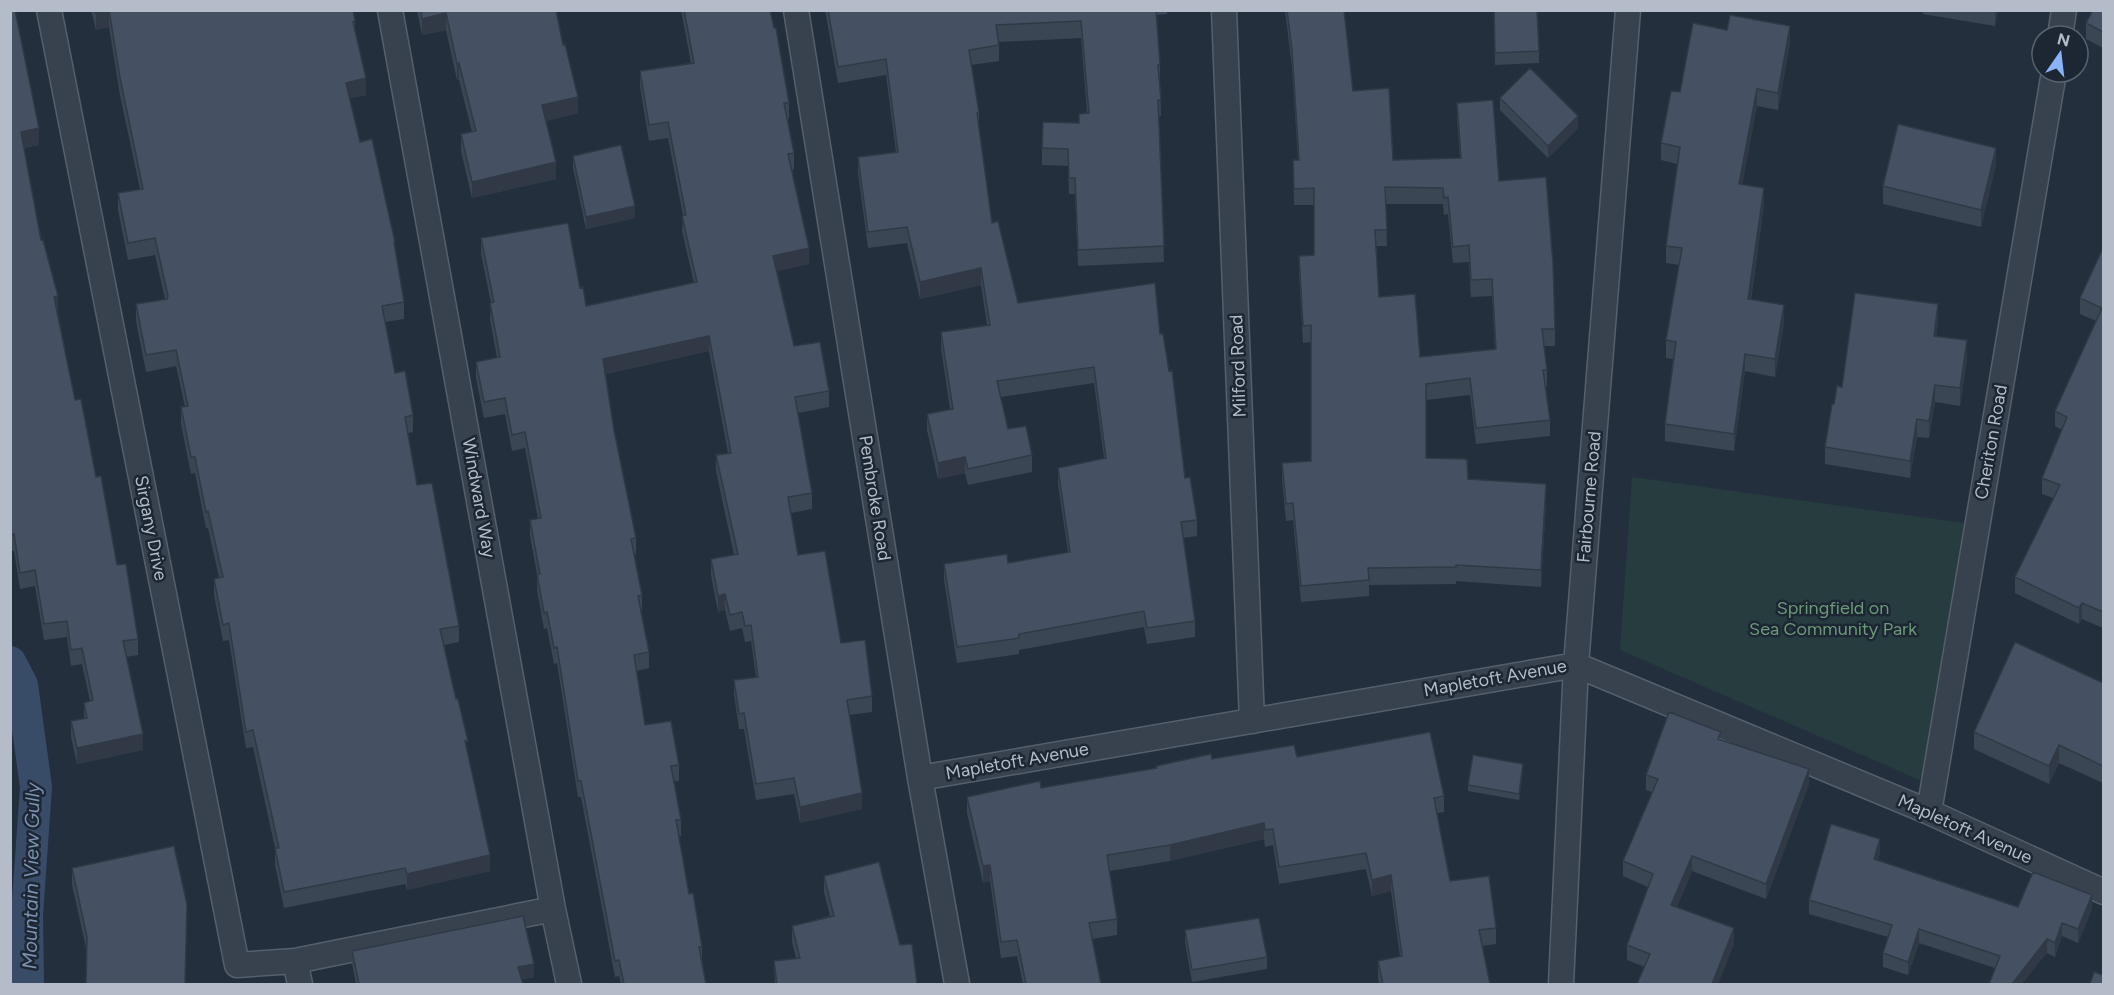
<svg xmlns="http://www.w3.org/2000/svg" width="2114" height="995" font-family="Figtree,sans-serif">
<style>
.green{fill:#263c3f}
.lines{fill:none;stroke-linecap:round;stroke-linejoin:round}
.canal{stroke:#394c67;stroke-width:32}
.street-casing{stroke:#565f6c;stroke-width:27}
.street{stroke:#38414e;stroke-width:24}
.wall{fill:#3b4654;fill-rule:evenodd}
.shaded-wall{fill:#303945}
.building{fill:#455162;stroke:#303945;stroke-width:1.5;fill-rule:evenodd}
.labels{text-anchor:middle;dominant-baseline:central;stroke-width:5;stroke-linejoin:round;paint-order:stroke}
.street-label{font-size:18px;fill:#b4bcc9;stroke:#1d2633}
.park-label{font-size:18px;fill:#6b9a76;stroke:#1d2633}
.water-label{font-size:20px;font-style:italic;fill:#7c92b1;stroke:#1d2633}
</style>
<rect width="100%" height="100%" fill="#242f3e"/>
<path class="green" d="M1632 477 1964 523 1922 781 1620 650Z"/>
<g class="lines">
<path class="canal" d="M10 662 22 685 36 787 27 915 28 984"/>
<defs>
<path id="street" d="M49 10 237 965 295 961 300 984
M390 10 553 909 569 984
M796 10 920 778 957 984
M1224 10 1252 721
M2060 36 2064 10
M920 778 1576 665 1929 812 2104 892
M1929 812 2054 72
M295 961 553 909
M1561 984 1576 665 1628 10"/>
</defs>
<use href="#street" class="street-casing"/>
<use href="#street" class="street"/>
</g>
<path class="wall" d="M10 10 39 145 24 148 41 240 58 312 75 400 96 477 117 565 138 639V655L126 657 143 750 77 764 71 737V721L84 718V703L90 701 82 664 71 666 67 637 44 640 35 586 20 589 14 551H10Z
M91 10H353L355 21V31L366 95 350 98 360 142 395 242V251L404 302V319L385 322 395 373 413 415V432L408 433 417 485 459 626V642L444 645 468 753 490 871 407 890 405 884 284 908 275 865V848L253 747 246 748 229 640 223 641 214 595V579L219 577 208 528H206L195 473 191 474 181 424V407H185L176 366 146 372 136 321V304L165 299 155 255 128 260 118 210V193L140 189 120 95 109 27 96 30Z
M417 10H556L578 113 546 121 556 179 472 198 461 151V134L472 132 459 80H457L446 30 422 35Z
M681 10H770L789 103V119H787L794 153V169L792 170 809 264 777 271 794 346 829 391V407L798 413 812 493V509L791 513 798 555 841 643 872 696V712L849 715 862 809 800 823 794 794 756 800 744 729H739L734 695V680L756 677 751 641 745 642 742 628 730 631 725 610 718 612 711 575V559L734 555 716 471V455L728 453 709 351 606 374 614 430 636 538V554H634L642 595V611H641L649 652V668L637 671 645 725 679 765V781H674L681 820V836H679L689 894 702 947V958L706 984H621L619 976 615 977 581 797H578L557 663 554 664 547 628 544 629 537 590V574L530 536V520L538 519 525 448 512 451 505 414 484 418 476 378V362L497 358 490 319 491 303 481 254V238L580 288 586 306 694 283 682 231 683 215 668 138 649 141 640 87V71L691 63Z
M825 10H1167V14L1156 15 1160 65V81L1161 116H1159L1164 262 1078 266 1075 194H1069L1068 166 1042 165V148L1079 123 1087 113 1081 38 999 42V61L971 65 979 113V128L992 223 1018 303 1160 334 1185 478 1197 520V536L1183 538 1195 621V637L1147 644 1144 627 1019 650V654L957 663 944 580V564L1008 563 1068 552 1058 484V468L1104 458 1094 383 1001 397 1008 429 1032 455V472L968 485 965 473 938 479 927 430V414L950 409 941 348V332L987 325 981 285 920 299 907 243 868 248 858 173V157L896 152 886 75 838 83Z
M1285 10H1344L1353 91 1393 160 1460 158 1457 119V103L1499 181 1555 329V346H1544L1547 370V386L1545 387 1550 420V436L1476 444 1470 395 1426 400V458L1468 479 1546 501 1541 587 1456 581V584L1369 585V596L1301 602 1293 520 1286 521 1282 480V463L1311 461V342L1303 343 1299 273V256L1314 255V205H1294L1293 160H1298L1292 67ZM1386 204H1443L1444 215 1448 214 1453 263 1469 262 1471 297 1492 296 1495 349 1420 357 1379 297 1376 246H1387Z
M1494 10 1539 51V63L1495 65Z
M1923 10H1998L1995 26 1923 14Z
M2103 10V48L2086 39V23Z
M1790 43 1778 110 1757 106 1742 185 1764 205 1751 300 1784 323 1775 377 1745 371 1734 451 1665 441V424L1673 359 1666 358V340L1679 265 1666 263V246L1677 164 1661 160V143L1680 92Z
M1500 98 1578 128 1548 158 1500 110Z
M573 156 635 218 586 229 573 168Z
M1996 165 1981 227 1883 204V186Z
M2103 248V628L2082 619 2079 624 2015 593V577L2053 498 2042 494V478L2062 430 2055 426V411L2096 321 2080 314V298Z
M1938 322 1936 336 1967 358 1960 406 1935 402 1929 438 1917 437 1910 478 1825 464V447L1842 387Z
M2103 681V783L2059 763 2049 784 1974 749V732L2103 683Z
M1721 740 1809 784 1766 899 1692 871 1677 907 1734 944 1718 984H1637L1645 967 1627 960V945L1648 887 1623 876V861L1652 792 1646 790V775Z
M1297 757 1444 796V812L1437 813 1450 881 1496 928V944L1482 946 1490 984H1379L1378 977V961L1400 956 1391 891 1372 896 1366 869 1279 884 1273 845 1265 847 1264 839 1170 861 1110 871 1117 919V935L1092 939 1101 984H1023L1017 956 1001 958 990 881 983 883 967 813V797L1041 788 1212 759Z
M1523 770 1519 800 1468 791V785Z
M1880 853 1878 860 2018 907 2092 909 2078 943 2062 936 2055 957 2047 953 1995 968 1919 943 1908 975 1883 967V953L1888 937 1809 914V900Z
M72 868 186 984 87 952 72 885Z
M824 876 900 945 917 984H775L774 961 796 958 792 942V926L830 916 824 892Z
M1185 930 1267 957V969L1192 982 1185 942Z
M352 951 534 977 521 980 523 984H356L352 964Z"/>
<path class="shaded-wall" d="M109 10V27L96 30V13Z
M1995 10H1998L1995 26Z
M446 13V30L422 35V19Z
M1790 26V43L1778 110V93Z
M459 63V80H457V64Z
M366 78V95L346 99V83Z
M1757 89V106L1739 202V184Z
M578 97V113L542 122V105Z
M1578 116V128L1548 158V146Z
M39 128V145L21 148V132Z
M1996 148V165L1981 227V210Z
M556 162V179L472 198V182Z
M1764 188V205L1748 317V299Z
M635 206V218L586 229V217Z
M809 248V264L773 272V256Z
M981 268V285L920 299V282Z
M58 296V312L54 313V297Z
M1938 304V322L1934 354V336Z
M1784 305V323L1775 377V359Z
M709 336V351L603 375V359Z
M1967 340V358L1960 406V388Z
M1745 354V371L1734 451V434Z
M1935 385V402L1929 438V421Z
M1917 419V437L1910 478V461Z
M965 457V473L938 479V463Z
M1546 484V501L1541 587V570Z
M725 594V610L718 612V596Z
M2082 603V619L2079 624V608Z
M143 734V750L77 764V748Z
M2059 745V763L2049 784V766Z
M1523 764V770L1519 800V794Z
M1809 769V784L1766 899V884Z
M862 793V809L800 823V807Z
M1264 823V839L1170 861V845Z
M1880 839V853L1874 873V859Z
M490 855V871L407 890V874Z
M1692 856V871L1671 921V905Z
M990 865V881L983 883V866Z
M1391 875V891L1372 896V880Z
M2092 895V909L2078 943V929Z
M2062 923V936L2055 957V943Z
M1734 928V944L1718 984H1712Z
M1919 929V943L1908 975V962Z
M2047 939V953L2022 984H2012Z
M534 964V977L518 980V967Z"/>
<path class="building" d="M10 10H15L39 128 21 132 41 240H43L58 296 54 297 75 400 81 399 96 477 101 476 117 565 126 564 138 639 123 641 143 734 77 748 71 721 87 718 84 703 93 700 82 648 71 650 67 621 44 624 35 570 20 573 14 534 10 535Z
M95 10H109L96 13Z
M109 10H353L355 21 353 22 366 78 346 83 360 142 372 139 395 242H394L404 302 382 306 395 373 405 371 413 415 405 417 417 485 432 483 459 626 440 629 456 699H458L468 741H465L490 855 407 874 405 868 284 892 275 848H279L253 730 246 732 229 623 223 625 214 579 223 577 208 511 206 512 195 457H191L181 407 188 406 176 350 146 355 136 304 167 299 168 296 155 238 128 243 118 193 143 189 120 78Z
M421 10H556L563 45 565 44 578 97 542 105 556 162 472 182 461 134 476 131 459 63 457 64 446 13 422 19Z
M684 10H770L774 28H776L789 103H784L794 153 788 154 809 248 773 256 794 346 820 342 829 391 795 397 812 493 788 497 798 555 825 551 841 643 865 640 872 696 847 700 862 793 800 807 794 778 756 784 744 713 739 714 734 680 758 677 751 625 745 626 742 612 730 615 725 594 718 596 711 559 738 554 716 455 731 453 709 336 603 359 614 430 636 538 631 539 642 595 638 596 649 652 634 655 645 725 671 721 679 765 671 766 681 820H676L689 894 693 893 702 947H699L706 984H624L619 960 615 961 581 781H578L557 647 554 648 547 612 544 613 537 574H540L530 520 541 518 525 432 512 435 505 398 484 402 476 362 500 357 490 303 494 302 481 238 568 223 580 288 583 287 586 306 697 282 682 216 686 215 668 122 649 125 640 71 694 63Z
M828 10H1156L1160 65H1158L1161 100H1158L1164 246 1078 250 1075 178H1069L1068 149 1042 148 1043 122 1079 123V114L1089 113 1081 21 996 25 999 45 969 50 979 113H977L992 223 998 221 1018 303 1155 283 1160 334H1163L1169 371 1172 370 1185 478 1190 477 1197 520 1181 522 1195 621 1147 628 1144 611 1019 634V638L957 647 944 564 1007 554 1008 563 1070 552 1058 468 1106 458 1094 367 997 381 1008 429 1026 426 1032 455 968 469 965 457 938 463 927 414 953 409 941 332 990 325 981 268 920 282 907 227 868 232 858 157 898 152 886 59 838 67Z
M1287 10H1344L1353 91 1389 88 1393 160 1461 158 1457 103 1493 100 1499 181 1546 177 1553 263 1555 329H1542L1547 370H1543L1550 420 1476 428 1470 378 1426 384V458L1467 459 1468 479 1546 484 1541 570 1456 565V567L1368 568 1369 580 1301 586 1293 503 1286 504 1282 463 1311 461V325L1303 326 1299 256 1314 255V188L1294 189 1293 160H1299L1292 50ZM1385 187 1443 188 1444 198 1448 197 1453 247 1469 245 1471 280 1492 279 1496 349 1420 357 1415 294 1379 297 1375 230H1387Z
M1494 10H1537L1539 51 1495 53Z
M2093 10H2103V32L2086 23Z
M1730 15 1790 26 1778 93 1757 89 1739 184 1764 188 1748 299 1784 305 1775 359 1745 354 1734 434 1665 424 1676 342 1666 340 1682 248 1666 246 1680 147 1661 143 1671 91 1680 92 1693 23 1727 30Z
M1530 68 1578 116 1548 146 1500 98Z
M1898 124 1996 148 1981 210 1883 186Z
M621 145 635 206 586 217 573 156Z
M2103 248V612L2082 603 2079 608 2015 577 2060 485 2042 478 2067 417 2055 411 2102 308 2080 298Z
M1855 293 1938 304 1934 336 1967 340 1960 388 1935 385 1929 421 1917 419 1910 461 1825 447 1832 404H1834L1837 386 1842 387Z
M2015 642 2103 683V681V766L2059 745 2049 766 1974 732Z
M1669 712 1721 732 1718 739 1809 769 1766 884 1692 856 1671 905 1734 928 1712 984H1637L1650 954 1627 945 1653 874 1623 861 1658 779 1646 775Z
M1430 732 1444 796 1434 798 1450 881 1489 876 1496 928 1479 930 1490 984H1383L1378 961 1402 956 1391 875 1372 880 1366 853 1279 867 1273 829 1265 830 1264 823 1170 845 1107 855 1117 919 1089 923 1101 984H1026L1017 940 1001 942 990 865 983 866 967 797 1040 781 1041 788 1157 768 1156 766 1211 754 1212 759 1294 745 1297 757Z
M1473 755 1523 764 1519 794 1468 785Z
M1831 824 1880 839 1874 859 2018 907 2033 872 2092 895 2078 929 2062 923 2055 943 2047 939 2012 984H1989L2000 956 1919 929 1908 962 1883 953 1892 925 1809 900Z
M174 846 187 904 185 984H86L87 937 72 868Z
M879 862 900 945 912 944 917 984H777L774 961 800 958 792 926 834 916 824 876Z
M523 916 534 964 518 967 523 984H359L352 951Z
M1259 918 1267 957 1192 970 1185 930Z
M2094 972 2103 975V984H2090Z"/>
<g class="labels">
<g class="street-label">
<text transform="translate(1238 366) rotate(-92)">Milford Road</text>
<text transform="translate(1991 442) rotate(-80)">Cheriton Road</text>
<text transform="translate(1589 497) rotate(-85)">Fairbourne Road</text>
<text transform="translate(479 498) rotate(80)">Windward Way</text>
<text transform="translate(875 498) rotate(81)">Pembroke Road</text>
<text transform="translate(151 528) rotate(79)">Sirgany Drive</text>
<text transform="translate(1495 678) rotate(-10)">Mapletoft Avenue</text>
<text transform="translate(1017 761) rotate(-10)">Mapletoft Avenue</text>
<text transform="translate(1965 829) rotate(24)">Mapletoft Avenue</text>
</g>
<g class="park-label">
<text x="1833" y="608">Springfield on<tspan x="1833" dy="21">Sea Community Park</tspan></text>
</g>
<g class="water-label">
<text transform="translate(31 876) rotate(-89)">Mountain View Gully</text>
</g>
</g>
<rect width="2114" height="995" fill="none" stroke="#b4bcc9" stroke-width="24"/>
<g transform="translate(2060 54) rotate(14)"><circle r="28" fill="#1d2633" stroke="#59626f" stroke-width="1.5"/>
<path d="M0-4.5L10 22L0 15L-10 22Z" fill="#8ab4f8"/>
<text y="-9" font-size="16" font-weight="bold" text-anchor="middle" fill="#b4bcc9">N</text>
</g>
</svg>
